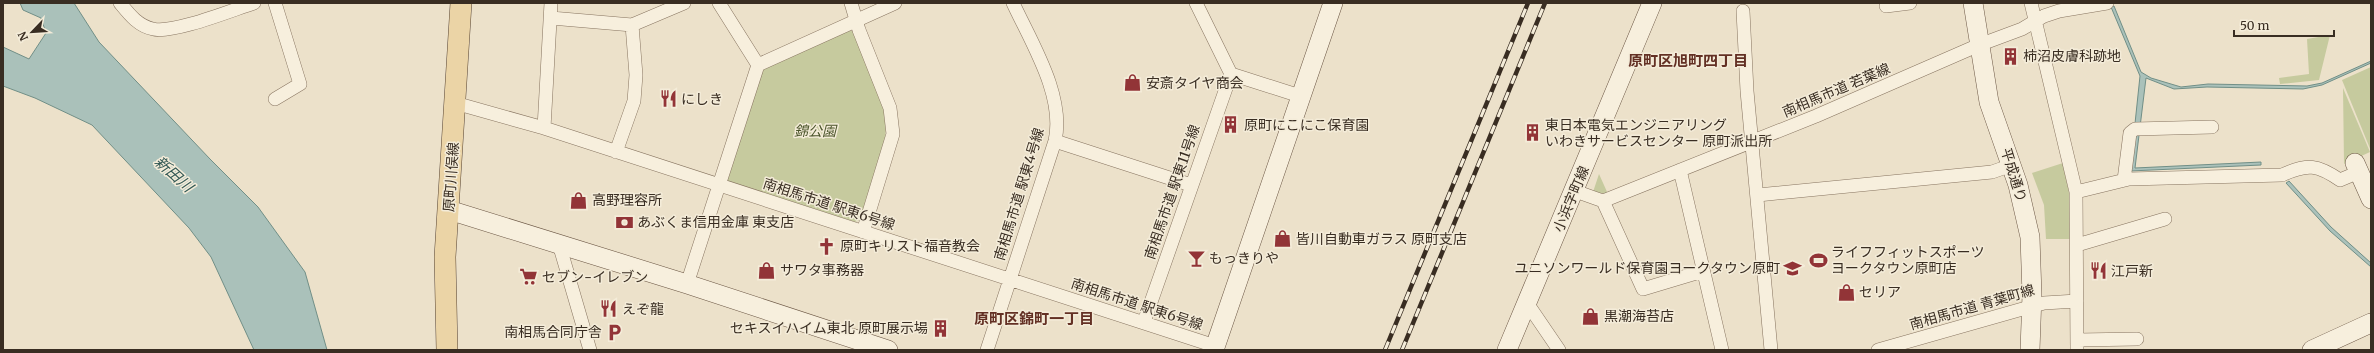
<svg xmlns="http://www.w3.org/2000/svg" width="2374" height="353" font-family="Merriweather,'Noto Sans JP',serif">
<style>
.green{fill:#c6ca9e}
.water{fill:#aac1ba;stroke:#718f87}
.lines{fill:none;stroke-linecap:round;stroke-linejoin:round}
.street-casing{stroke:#877460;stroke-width:14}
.secondary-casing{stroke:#6a5543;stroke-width:20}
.primary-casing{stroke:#564333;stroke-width:22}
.street{stroke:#f7efdd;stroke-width:13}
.secondary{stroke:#f7efdd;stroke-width:19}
.primary{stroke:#ebd4a6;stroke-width:21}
.rail-casing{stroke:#392d22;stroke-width:4.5}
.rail{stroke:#f4ecd9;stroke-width:3;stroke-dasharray:9;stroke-linecap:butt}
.labels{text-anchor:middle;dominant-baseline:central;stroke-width:3;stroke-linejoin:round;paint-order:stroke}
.poi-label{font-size:14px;fill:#392d22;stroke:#f4ecd9;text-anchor:start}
.street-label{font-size:14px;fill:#392d22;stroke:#f4ecd9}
.park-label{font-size:14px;font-style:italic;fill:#4a542a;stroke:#f4ecd9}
.neighbourhood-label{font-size:15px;font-weight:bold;fill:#633024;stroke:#f4ecd9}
.water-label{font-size:15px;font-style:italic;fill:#325854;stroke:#f4ecd9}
</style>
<rect width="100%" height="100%" fill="#ece1ca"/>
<path class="green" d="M850 30 855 33C864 56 880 90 885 113 891 143 869 191 860 220L855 222 727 181 760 74 765 67Z
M2330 35 2319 80 2280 84 2279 78 2309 74 2307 39Z
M2371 67V151L2342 80Z
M2343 88 2370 152 2344 164Z
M2063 163 2071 203 2070 239H2046L2044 205 2032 173Z
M1599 174 1608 194 1593 192Z"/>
<path class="water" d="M20 3H74L99 42 210 159 258 207 305 272 327 350H254L211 257 189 228 92 125 35 98 3 86V47L29 59 46 33 41 18 23 10Z
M2114 6 2141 72 2151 78 2181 87 2208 84 2307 86 2322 83 2371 61V63L2322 85 2303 89 2207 87 2174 89 2146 78 2135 168 2261 162V165L2130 171 2140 76 2111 7Z
M2289 181 2331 227 2371 263V267L2330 231 2286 183Z"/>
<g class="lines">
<defs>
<path id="street" d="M120 3C129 14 138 26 153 29 173 34 232 10 254 3
M851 3 859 30 890 108 893 134 863 232
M1196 3 1231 74 1300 96
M2031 3 2076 192 2077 350
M1886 6 1910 3
M1743 11 1747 91 1771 350
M551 18 632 25 684 3
M758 65 895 3
M275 99 300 84 275 3
M455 103 544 128 1215 346
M544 128 551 3
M1055 141 1191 185
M616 152 634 101 636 75 632 25
M1680 170 1722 350
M2124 180 2130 133 2135 129 2212 127
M1575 191 1603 201
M2076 192 2129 179 2282 175C2308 163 2318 165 2340 180L2359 172
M1758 195 1992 172 2012 165
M1603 201 1816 116 1979 45 2022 29 2044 16 2059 11 2107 3
M1603 201 1643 289 1703 271
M559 244 590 350
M2077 245 2165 219
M687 284 758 65 719 3
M1527 303 1559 350
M1144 322 1231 74
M2078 340 2137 339
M987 350 1055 141C1065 96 1032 44 1013 3
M1878 350 2044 303 2077 301"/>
<path id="secondary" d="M1973 3 1989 102 2018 185 2030 237 2032 295 2030 350
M2355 163 2371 199
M449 210 687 284 888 350
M1214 350 1333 3
M1507 350 1652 3
M2312 350 2371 323"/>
<path id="primary" d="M447 350 445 257 461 3"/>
</defs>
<use href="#street" class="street-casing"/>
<use href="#secondary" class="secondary-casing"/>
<use href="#primary" class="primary-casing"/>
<use href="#street" class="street"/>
<use href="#secondary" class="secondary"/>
<use href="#primary" class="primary"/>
<defs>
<path id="rail" d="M1385 350 1528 3
M1402 350 1545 3"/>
</defs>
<use href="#rail" class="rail-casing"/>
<use href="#rail" class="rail"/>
</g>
<defs>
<symbol id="building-bare" viewBox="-9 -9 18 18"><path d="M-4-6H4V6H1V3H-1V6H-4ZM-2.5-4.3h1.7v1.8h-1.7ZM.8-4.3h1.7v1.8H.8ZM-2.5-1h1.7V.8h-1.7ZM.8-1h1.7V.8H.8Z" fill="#923437" stroke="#f4ecd9" stroke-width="2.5" paint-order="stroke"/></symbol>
<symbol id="shop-bare" viewBox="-9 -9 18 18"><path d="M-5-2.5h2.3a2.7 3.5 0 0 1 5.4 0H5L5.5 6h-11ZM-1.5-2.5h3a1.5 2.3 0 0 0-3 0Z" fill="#923437" stroke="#f4ecd9" stroke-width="2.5" paint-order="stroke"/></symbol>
<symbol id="restaurant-bare" viewBox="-9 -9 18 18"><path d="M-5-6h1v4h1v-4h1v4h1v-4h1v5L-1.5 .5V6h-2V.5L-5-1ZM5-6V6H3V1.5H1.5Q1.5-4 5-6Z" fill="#923437" stroke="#f4ecd9" stroke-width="2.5" paint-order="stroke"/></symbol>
<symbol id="bank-bare" viewBox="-9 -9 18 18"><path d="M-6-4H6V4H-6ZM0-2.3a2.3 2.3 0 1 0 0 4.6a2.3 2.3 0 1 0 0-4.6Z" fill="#923437" stroke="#f4ecd9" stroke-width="2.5" paint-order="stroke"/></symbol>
<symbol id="church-bare" viewBox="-9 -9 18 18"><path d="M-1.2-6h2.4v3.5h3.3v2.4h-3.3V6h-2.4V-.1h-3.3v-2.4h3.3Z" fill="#923437" stroke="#f4ecd9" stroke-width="2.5" paint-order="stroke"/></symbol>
<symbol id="bar-bare" viewBox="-9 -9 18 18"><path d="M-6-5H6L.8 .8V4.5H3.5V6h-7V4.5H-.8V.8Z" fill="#923437" stroke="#f4ecd9" stroke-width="2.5" paint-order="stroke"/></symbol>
<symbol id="stadium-bare" viewBox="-9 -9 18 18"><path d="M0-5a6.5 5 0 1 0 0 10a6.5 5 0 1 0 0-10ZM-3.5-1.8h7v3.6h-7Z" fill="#923437" stroke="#f4ecd9" stroke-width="2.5" paint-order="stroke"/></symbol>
<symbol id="school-bare" viewBox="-9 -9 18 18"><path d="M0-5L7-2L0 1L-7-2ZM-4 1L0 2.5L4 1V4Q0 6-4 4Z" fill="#923437" stroke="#f4ecd9" stroke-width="2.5" paint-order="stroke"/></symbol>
<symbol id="supermarket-bare" viewBox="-9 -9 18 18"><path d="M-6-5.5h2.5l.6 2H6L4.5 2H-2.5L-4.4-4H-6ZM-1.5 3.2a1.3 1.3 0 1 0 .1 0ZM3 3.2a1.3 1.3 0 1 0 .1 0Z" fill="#923437" stroke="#f4ecd9" stroke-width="2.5" paint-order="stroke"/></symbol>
<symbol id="parking-bare" viewBox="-9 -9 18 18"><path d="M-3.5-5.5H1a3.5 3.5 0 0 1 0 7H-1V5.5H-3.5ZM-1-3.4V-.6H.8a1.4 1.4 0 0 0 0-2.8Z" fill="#923437" stroke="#f4ecd9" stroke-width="2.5" paint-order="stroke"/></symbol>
</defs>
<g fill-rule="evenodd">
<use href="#building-bare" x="1998" y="44" width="25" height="25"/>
<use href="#shop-bare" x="1120" y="70" width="25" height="25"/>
<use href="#restaurant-bare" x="656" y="86" width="25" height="25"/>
<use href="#building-bare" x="1218" y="112" width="25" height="25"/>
<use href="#building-bare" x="1520" y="120" width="25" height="25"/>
<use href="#shop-bare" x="566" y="188" width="25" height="25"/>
<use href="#bank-bare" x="612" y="210" width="25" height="25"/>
<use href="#shop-bare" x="1270" y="226" width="25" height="25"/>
<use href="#church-bare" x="814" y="234" width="25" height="25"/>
<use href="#bar-bare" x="1184" y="246" width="25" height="25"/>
<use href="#stadium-bare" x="1806" y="248" width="25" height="25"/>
<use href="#school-bare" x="1780" y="256" width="25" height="25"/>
<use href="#shop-bare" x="754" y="258" width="25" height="25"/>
<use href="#restaurant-bare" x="2086" y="258" width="25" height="25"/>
<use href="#supermarket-bare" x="516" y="264" width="25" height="25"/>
<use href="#shop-bare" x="1834" y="280" width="25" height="25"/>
<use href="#restaurant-bare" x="596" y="296" width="25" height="25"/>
<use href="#shop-bare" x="1578" y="304" width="25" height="25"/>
<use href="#building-bare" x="928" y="316" width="25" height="25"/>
<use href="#parking-bare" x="602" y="320" width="25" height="25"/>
</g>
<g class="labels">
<g class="poi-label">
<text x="2023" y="56">柿沼皮膚科跡地</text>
<text x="1146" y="83">安斎タイヤ商会</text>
<text x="681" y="99">にしき</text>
<text x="1244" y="125">原町にこにこ保育園</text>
<text x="1545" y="125">東日本電気エンジニアリング<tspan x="1545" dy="16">いわきサービスセンター 原町派出所</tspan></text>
<text x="592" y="200">高野理容所</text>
<text x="637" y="222">あぶくま信用金庫 東支店</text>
<text x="1296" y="239">皆川自動車ガラス 原町支店</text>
<text x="840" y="246">原町キリスト福音教会</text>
<text x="1831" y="252">ライフフィットスポーツ<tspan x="1831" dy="16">ヨークタウン原町店</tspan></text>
<text x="1209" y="258">もっきりや</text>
<text x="1780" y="268" text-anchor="end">ユニソンワールド保育園ヨークタウン原町</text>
<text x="780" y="270">サワタ事務器</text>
<text x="2111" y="271">江戸新</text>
<text x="542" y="277">セブン-イレブン</text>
<text x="1859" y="292">セリア</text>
<text x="622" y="309">えぞ龍</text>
<text x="1604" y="316">黒潮海苔店</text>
<text x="928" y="328" text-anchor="end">セキスイハイム東北 原町展示場</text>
<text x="602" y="332" text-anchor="end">南相馬合同庁舎</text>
</g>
<g class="street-label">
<text transform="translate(1836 90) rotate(-23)">南相馬市道 若葉線</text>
<text transform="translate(2014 175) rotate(73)">平成通り</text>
<text transform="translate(451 177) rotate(-86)">原町川俣線</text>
<text transform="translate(1172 192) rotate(-71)">南相馬市道 駅東11号線</text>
<text transform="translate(1019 194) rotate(-73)">南相馬市道 駅東4号線</text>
<text transform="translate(1571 199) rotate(-67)">小浜字町線</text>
<text transform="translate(829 204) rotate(18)">南相馬市道 駅東6号線</text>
<text transform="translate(1137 304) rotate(18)">南相馬市道 駅東6号線</text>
<text transform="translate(1972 307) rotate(-16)">南相馬市道 青葉町線</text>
</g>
<g class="park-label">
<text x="815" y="131">錦公園</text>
</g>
<g class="neighbourhood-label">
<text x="1688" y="60">原町区旭町四丁目</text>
<text x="1034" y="318">原町区錦町一丁目</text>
</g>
<g class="water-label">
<text transform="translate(174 174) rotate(42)">新田川</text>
</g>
</g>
<rect width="2374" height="353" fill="none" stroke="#392d22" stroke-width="8"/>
<g transform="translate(32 32) rotate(245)" stroke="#f4ecd9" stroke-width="3" paint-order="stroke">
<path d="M0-3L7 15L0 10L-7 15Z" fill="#392d22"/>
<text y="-6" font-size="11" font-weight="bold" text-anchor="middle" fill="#392d22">N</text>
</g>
<path d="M2234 30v6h100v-6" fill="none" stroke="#392d22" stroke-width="2"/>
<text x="2240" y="30" font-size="12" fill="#392d22" stroke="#f4ecd9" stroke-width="3" paint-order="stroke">50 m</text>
</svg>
